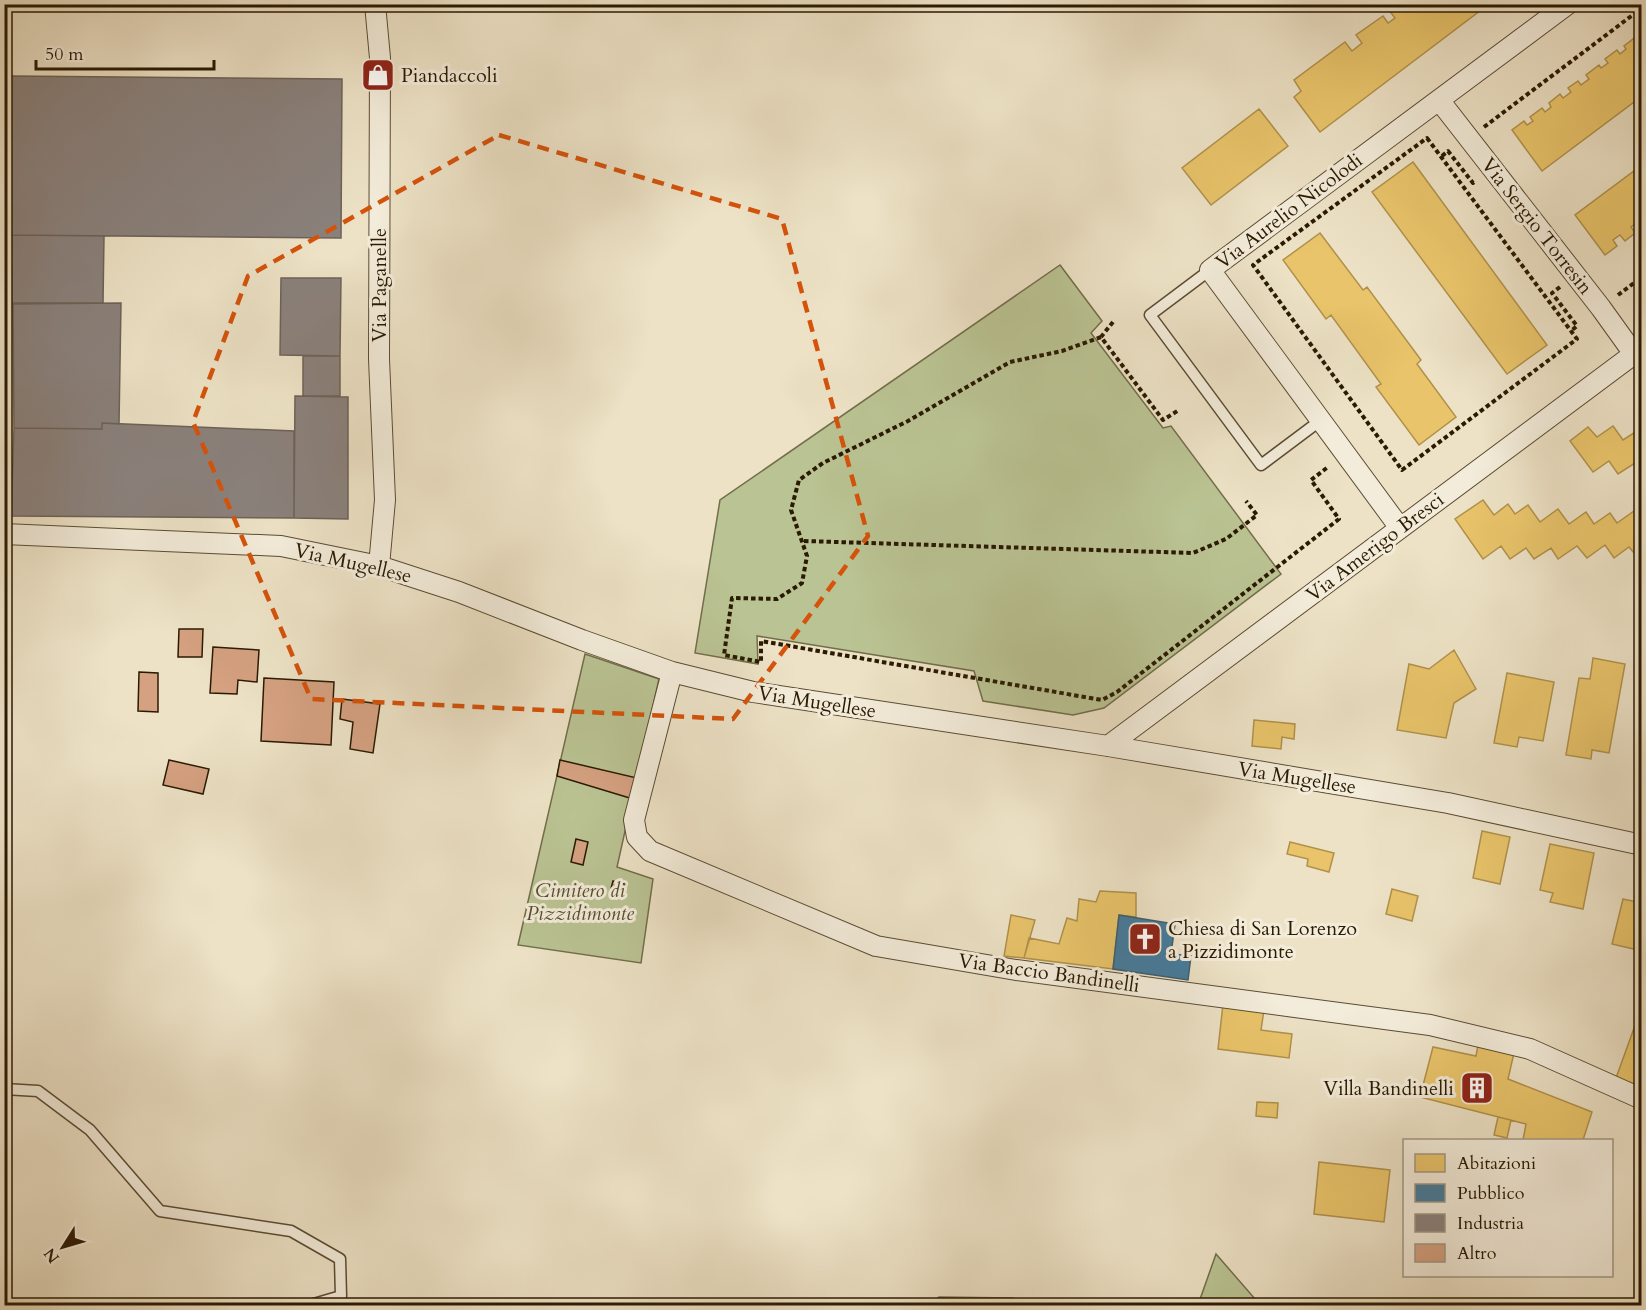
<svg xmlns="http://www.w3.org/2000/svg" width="1646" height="1310" font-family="Cardo,serif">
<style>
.green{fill:#bac393;stroke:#726e4a;stroke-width:1.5}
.homes{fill:#e9c46a;stroke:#b0914b;stroke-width:1.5}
.public{fill:#457b9d;stroke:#3d5e6e;stroke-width:1.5}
.industry{fill:#8a817c;stroke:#6d6257;stroke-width:1.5}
.building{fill:#d5a181;stroke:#2a1a02;stroke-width:1.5}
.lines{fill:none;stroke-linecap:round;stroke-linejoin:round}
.lane-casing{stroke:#5b4c33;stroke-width:13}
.street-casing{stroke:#5b4c33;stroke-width:22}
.path{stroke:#2a1a02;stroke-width:4;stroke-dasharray:4.5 3;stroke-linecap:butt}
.lane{stroke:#f3ecda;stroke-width:10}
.street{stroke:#f3ecda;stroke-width:20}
.marked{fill:none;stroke:#d5530b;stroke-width:4.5;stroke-dasharray:12 8;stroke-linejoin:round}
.labels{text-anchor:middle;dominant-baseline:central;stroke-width:6;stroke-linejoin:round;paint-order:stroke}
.poi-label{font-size:20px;fill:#2a1a02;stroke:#f3ecda;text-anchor:start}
.street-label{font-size:20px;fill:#2a1a02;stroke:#f3ecda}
.park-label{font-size:20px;font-style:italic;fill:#554d2e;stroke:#f3ecda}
</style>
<rect width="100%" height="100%" fill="#ede2c6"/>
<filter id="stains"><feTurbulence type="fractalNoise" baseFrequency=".00333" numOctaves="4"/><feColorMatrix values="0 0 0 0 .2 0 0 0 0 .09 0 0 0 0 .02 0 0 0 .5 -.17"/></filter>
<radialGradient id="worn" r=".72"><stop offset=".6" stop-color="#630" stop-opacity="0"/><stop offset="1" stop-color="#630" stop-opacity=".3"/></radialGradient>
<path class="green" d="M1060 265 1102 321 1091 333 1163 428 1171 426 1281 574 1104 708 1073 715 983 701 974 671 757 636 758 664 695 653 720 500Z
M585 654 659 679 617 867 653 879 641 963 518 945Z
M1216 1254 1255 1299 1266 1305H1198Z
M939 1297 1013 1298 1023 1305H927Z"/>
<path class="homes" d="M1396 4H1489L1320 132 1294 97 1301 91 1294 80 1345 42 1352 51 1362 43 1356 35 1383 16 1388 23 1395 18 1389 10Z
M1637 36 1642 39V96L1542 171 1512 130 1524 121 1527 125 1533 121 1530 117 1542 108 1545 112 1551 107 1549 103 1560 94 1563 98 1571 92 1568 88 1578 81 1581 85 1589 79 1586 75 1599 65 1601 68 1608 63 1605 59 1617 50 1620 54 1626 49 1624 46Z
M1259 109 1288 146 1211 205 1182 168Z
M1413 162 1547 345 1507 374 1372 192Z
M1642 165V224L1639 221 1631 227 1635 233 1625 241 1620 235 1613 240 1617 246 1605 255 1575 215Z
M1320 233 1363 290 1367 287 1421 360 1417 364 1456 417 1419 445 1376 387 1381 384 1331 315 1326 319 1283 260Z
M1613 426 1623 440 1640 429 1642 431V472L1635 463 1618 474 1609 461 1593 472 1570 441 1588 427 1597 437Z
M1483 500 1494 515 1508 504 1515 514 1528 505 1540 522 1558 509 1569 524 1586 512 1594 524 1610 513 1617 523 1634 511 1642 521V557L1639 559 1629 547 1614 558 1605 545 1587 558 1577 546 1558 559 1551 548 1534 559 1526 548 1510 559 1501 546 1483 559 1455 519Z
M1454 650 1476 689 1454 703 1446 738 1397 730 1409 664 1429 669Z
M1593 658 1625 664 1609 753 1592 750 1591 759 1566 755 1579 678 1590 679Z
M1507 673 1554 682 1543 741 1519 737 1517 747 1494 743Z
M1254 720 1295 724 1294 739 1282 737 1281 749 1252 746Z
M1482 831 1510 837 1500 884 1473 878Z
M1290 842 1334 853 1329 872 1307 866 1308 859 1287 854Z
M1550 844 1594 853 1583 909 1550 902 1553 893 1540 890Z
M1392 889 1418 896 1412 921 1386 914Z
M1100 891 1136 893V917L1119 915 1113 969 1024 958 1029 938 1059 944 1067 918 1077 921 1079 899 1096 902Z
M1623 899 1642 903V951L1612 944Z
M1011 915 1035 920 1024 958 1004 956Z
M1223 1004 1264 1010 1261 1030 1292 1034 1289 1058 1218 1049Z
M1642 1006V1034L1633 1031Z
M1633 1031 1642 1034V1079L1639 1086 1616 1078Z
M1478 1045 1514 1053 1508 1079 1592 1112 1583 1140H1523L1526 1124 1420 1097 1433 1047 1476 1056Z
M1257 1102 1278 1103 1277 1118 1256 1116Z
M1498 1117 1511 1120 1507 1138 1494 1135Z
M1319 1162 1390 1170 1384 1222 1314 1214Z"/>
<path class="public" d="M1119 915 1175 924 1171 954 1191 956 1188 980 1113 969Z"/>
<path class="industry" d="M11 76 342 79 341 238 11 235Z
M11 235 104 236 103 303H8Z
M281 278H341L340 356 280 355Z
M121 303 119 424 102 423V429L14 428 13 304Z
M303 356H340V396H303Z
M295 396 348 397V519L294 518Z
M102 423 294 431V518L11 516 14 428 102 429Z"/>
<path class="building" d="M179 629H203L202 657H178Z
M213 647 259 650 257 682 238 680 237 694 210 693Z
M139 672 158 673V712L138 711Z
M264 678 334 682 331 745 261 741Z
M342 699 380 704 373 753 350 749 353 722 340 719Z
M169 760 209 769 203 794 163 785Z
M560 760 637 778 633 799 557 776Z
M576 839 588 842 583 865 571 862Z
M613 881 624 884 622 896 610 892Z"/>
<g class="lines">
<defs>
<path id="lane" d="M1210 270 1150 315 1261 465 1321 420
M4 1089 38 1091 90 1130 160 1211 291 1231 340 1259 341 1296 307 1306"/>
<path id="street" d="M375 4 380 58 379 359 385 500 379 566
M1439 100 1601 308 1634 354
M1400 528 1210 270 1568 4
M4 534 281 546 379 566 459 592 582 640 672 672 753 692 1108 746 1448 803 1642 845
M672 672 634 820 637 837 650 851 876 946 1016 970 1430 1025 1530 1049 1642 1099
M1108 746 1642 348"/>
</defs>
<use href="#lane" class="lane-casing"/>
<use href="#street" class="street-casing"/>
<path class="path" d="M1484 127 1642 8
M1427 138 1577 339 1402 470 1253 265Z
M1442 156 1448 151 1473 183 1475 181
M1560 287 1552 293 1577 326 1572 330
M1618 295 1642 277
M1113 322 1101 337 1163 420 1179 410
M1101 337 1062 351 1010 362 908 421 823 463 799 480 791 510 807 556 802 583 777 599 732 598 724 655 761 662V641L1102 700 1117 692 1339 519 1311 480 1328 467
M804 541 1193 553 1226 539 1257 515 1246 501"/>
<use href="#lane" class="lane"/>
<use href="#street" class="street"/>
</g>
<path class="marked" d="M499 135 782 219 868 536 733 719 311 699 193 422 248 276Z"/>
<defs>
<symbol id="shop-square" viewBox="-11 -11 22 22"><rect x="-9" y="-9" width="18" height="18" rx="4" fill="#8f2418" stroke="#f3ecda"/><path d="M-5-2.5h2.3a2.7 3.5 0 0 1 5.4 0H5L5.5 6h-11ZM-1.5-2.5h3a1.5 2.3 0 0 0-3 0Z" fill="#fff"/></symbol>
<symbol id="church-square" viewBox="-11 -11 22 22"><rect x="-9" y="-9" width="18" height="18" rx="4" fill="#8f2418" stroke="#f3ecda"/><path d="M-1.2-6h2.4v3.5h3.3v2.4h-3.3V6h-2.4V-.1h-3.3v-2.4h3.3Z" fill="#fff"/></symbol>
<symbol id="building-square" viewBox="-11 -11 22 22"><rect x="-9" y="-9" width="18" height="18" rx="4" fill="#8f2418" stroke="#f3ecda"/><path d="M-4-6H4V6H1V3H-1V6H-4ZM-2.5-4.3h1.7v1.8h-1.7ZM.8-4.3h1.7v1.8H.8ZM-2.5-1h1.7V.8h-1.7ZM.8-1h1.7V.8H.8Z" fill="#fff"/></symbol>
</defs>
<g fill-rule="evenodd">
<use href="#shop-square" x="359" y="56" width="38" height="38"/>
<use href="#church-square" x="1126" y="920" width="38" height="38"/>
<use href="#building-square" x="1458" y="1069" width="38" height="38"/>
</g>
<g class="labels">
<g class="poi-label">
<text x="401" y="75">Piandaccoli</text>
<text x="1168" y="928">Chiesa di San Lorenzo<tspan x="1168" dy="23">a Pizzidimonte</tspan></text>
<text x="1454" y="1088" text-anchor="end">Villa Bandinelli</text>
</g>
<g class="street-label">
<text transform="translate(1289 211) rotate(-37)">Via Aurelio Nicolodi</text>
<text transform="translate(1537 226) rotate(52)">Via Sergio Torresin</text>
<text transform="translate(379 285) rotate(-90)">Via Paganelle</text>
<text transform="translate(1375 547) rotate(-37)">Via Amerigo Bresci</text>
<text transform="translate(353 563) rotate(13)">Via Mugellese</text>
<text transform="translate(817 702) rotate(9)">Via Mugellese</text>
<text transform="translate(1297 778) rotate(9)">Via Mugellese</text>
<text transform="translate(1049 973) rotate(8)">Via Baccio Bandinelli</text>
</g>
<g class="park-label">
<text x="580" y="890">Cimitero di<tspan x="580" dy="23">Pizzidimonte</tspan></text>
</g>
</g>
<rect width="1646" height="1310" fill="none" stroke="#ede2c6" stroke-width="24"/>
<rect x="6" y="6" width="1634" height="1298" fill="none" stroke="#2a1a02" stroke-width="3"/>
<rect x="12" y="12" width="1622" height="1286" fill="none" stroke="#2a1a02" stroke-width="1.5"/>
<rect x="1403" y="1139" width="210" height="138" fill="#f3ecda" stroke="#a39884" stroke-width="1.5"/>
<rect x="1415" y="1154" width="30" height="18" fill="#e9c46a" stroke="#a39884" stroke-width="1.5"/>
<text x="1457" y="1169" font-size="18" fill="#2a1a02">Abitazioni</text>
<rect x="1415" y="1184" width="30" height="18" fill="#457b9d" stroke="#a39884" stroke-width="1.5"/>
<text x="1457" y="1199" font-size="18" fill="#2a1a02">Pubblico</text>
<rect x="1415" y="1214" width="30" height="18" fill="#8a817c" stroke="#a39884" stroke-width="1.5"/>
<text x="1457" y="1229" font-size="18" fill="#2a1a02">Industria</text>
<rect x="1415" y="1244" width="30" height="18" fill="#d5a181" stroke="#a39884" stroke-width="1.5"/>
<text x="1457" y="1259" font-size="18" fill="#2a1a02">Altro</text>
<g transform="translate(63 1247) rotate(233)" stroke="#f3ecda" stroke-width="4.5" paint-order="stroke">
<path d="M0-4.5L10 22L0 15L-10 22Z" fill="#2a1a02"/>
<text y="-9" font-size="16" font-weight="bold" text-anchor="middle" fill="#2a1a02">N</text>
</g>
<path d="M36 60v9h178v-9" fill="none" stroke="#2a1a02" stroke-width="3"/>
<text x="45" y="60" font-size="18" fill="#2a1a02" stroke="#f3ecda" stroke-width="4.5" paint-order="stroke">50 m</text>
<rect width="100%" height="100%" filter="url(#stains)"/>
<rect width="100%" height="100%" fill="url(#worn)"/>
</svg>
